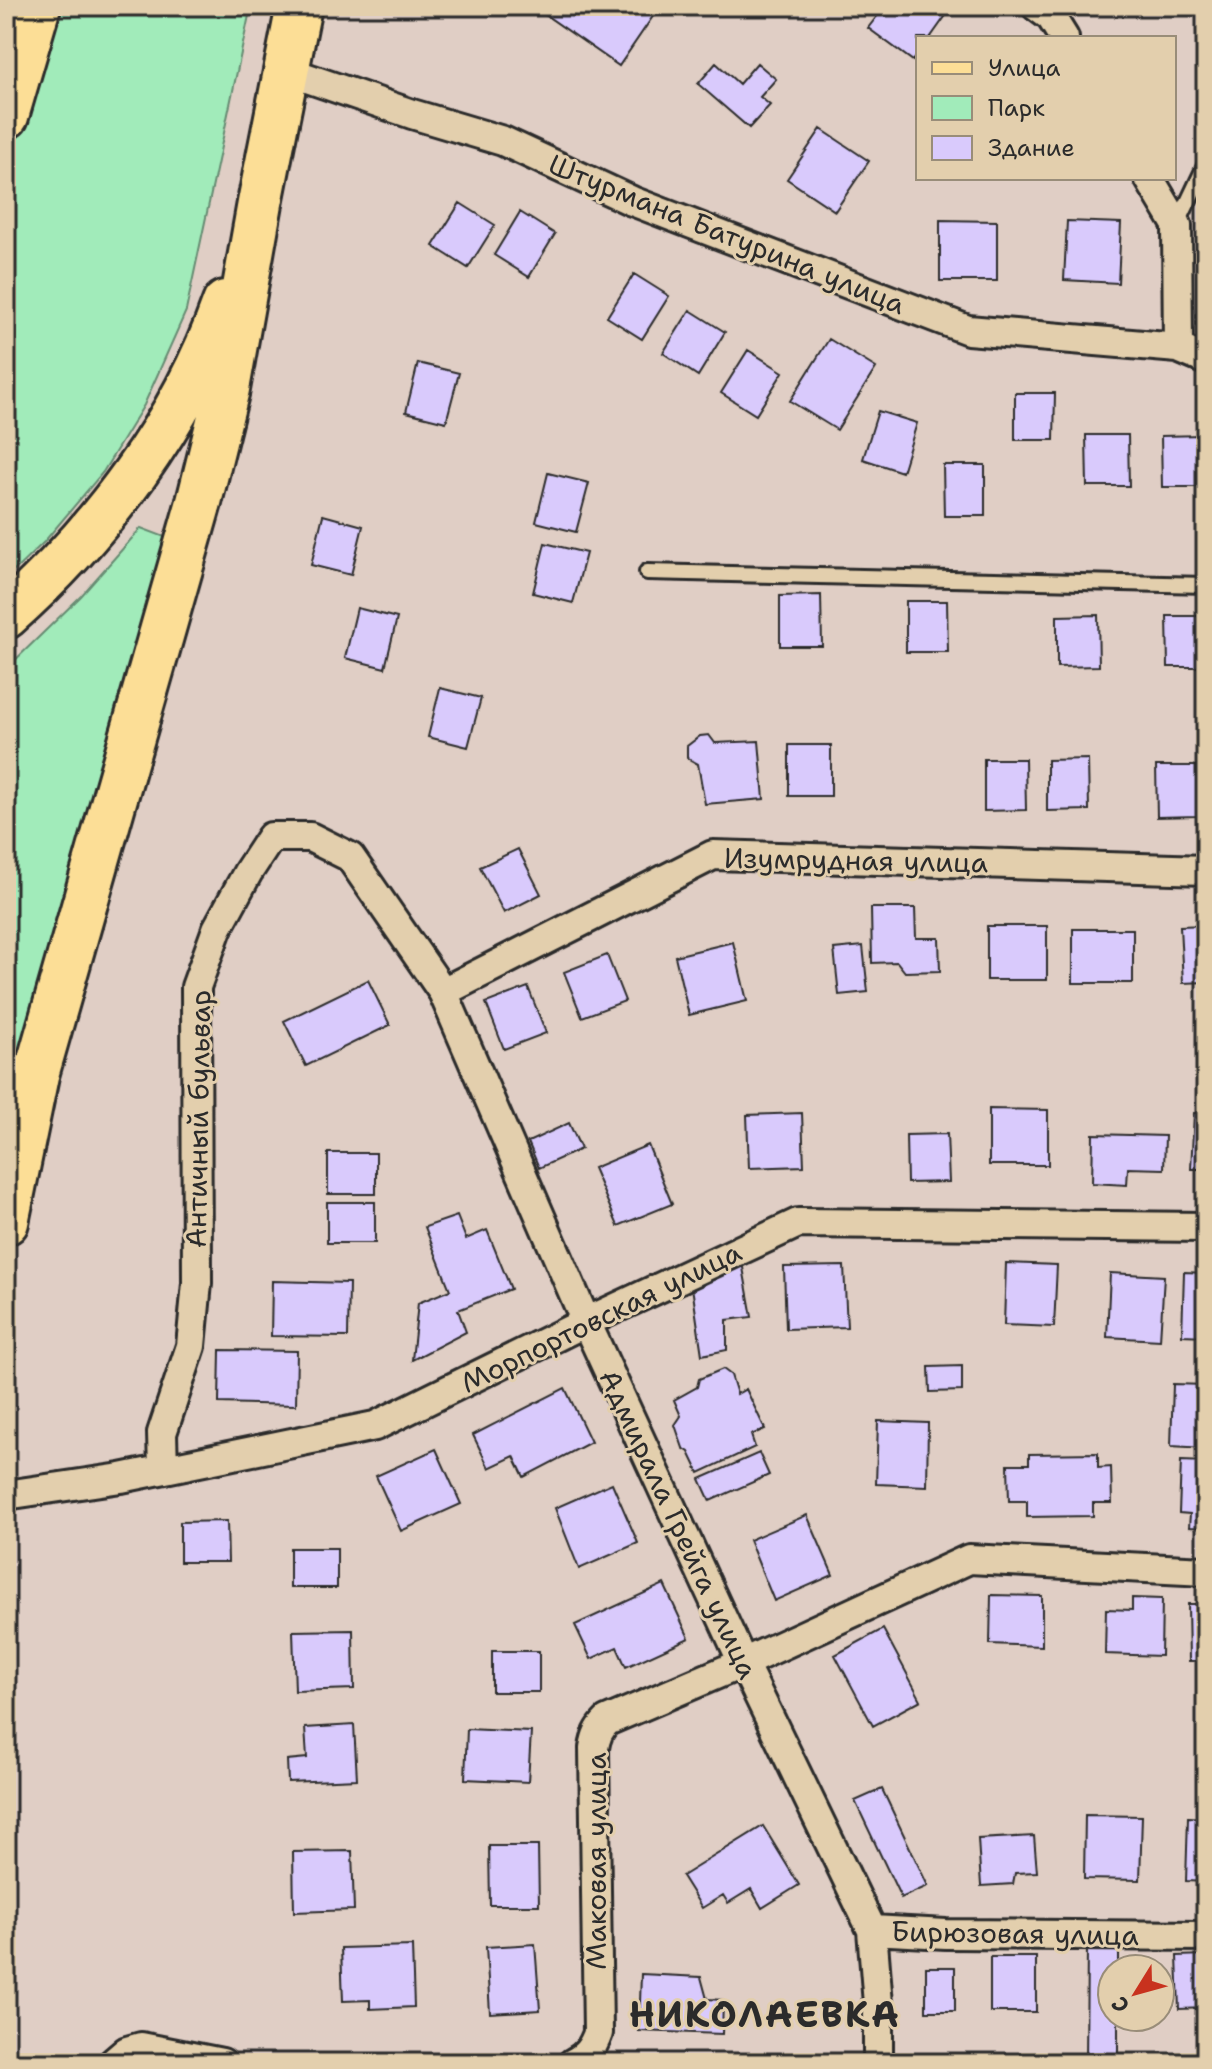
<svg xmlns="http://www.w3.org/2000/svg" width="1212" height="2069" font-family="'Shantell Sans',sans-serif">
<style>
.green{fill:#a1ebba;stroke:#668b72;stroke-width:2}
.building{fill:#d9cafc;stroke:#2b2b2b;stroke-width:2}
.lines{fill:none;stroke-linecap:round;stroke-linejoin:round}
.service-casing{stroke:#2b2b2b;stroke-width:20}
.minor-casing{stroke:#2b2b2b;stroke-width:34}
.primary-casing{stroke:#2b2b2b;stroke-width:50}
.service{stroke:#e3cfad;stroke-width:14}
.minor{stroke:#e3cfad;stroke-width:28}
.primary{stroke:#fcde96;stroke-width:44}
.labels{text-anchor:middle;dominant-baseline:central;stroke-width:6;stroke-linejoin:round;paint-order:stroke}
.street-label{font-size:28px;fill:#2b2b2b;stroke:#e3cfad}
.district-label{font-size:36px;font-weight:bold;letter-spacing:2px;fill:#2b2b2b;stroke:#e3cfad}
</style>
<rect width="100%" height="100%" fill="#e0cec5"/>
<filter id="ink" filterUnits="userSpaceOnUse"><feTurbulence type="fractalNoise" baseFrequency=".0125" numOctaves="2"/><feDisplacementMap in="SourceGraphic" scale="16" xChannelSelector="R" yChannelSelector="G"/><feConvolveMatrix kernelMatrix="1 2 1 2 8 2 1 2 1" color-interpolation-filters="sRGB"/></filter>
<g filter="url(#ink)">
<path class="green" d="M48 6H251L186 311 144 405 103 472 44 542 6 579V145Z
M141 528 165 537 6 1105V669L81 596Z"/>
<path class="building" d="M540 6H660L619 66 537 9Z
M885 6H936L947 14 930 38H918V54L913 61 868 28Z
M716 63 739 84 757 63 776 79 760 97 770 105 749 128 698 84Z
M821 129 869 161 835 211 787 179Z
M460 203 495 225 468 268 433 246Z
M520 212 555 234 529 277 494 255Z
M940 220 997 221V281H940Z
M1067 221 1121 223 1118 283 1064 280Z
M1205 228H1206V283H1201Z
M634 274 669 296 642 339 607 317Z
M690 310 725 332 698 376 663 353Z
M829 339 876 368 837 430 790 401Z
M748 350 783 372 756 415 721 393Z
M418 363 459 373 446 422 406 412Z
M1015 393H1055L1054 440H1015Z
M878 411 917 423 902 472 863 459Z
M1086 435H1128L1129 486H1087Z
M1203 435V487H1162L1161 436Z
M943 465H985V516H944Z
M548 473 589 483 576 532 536 522Z
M323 515 363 526 351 575 311 565Z
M545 543 586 553 573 603 533 593Z
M821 595 822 646H780V596Z
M906 601H947L948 652H906Z
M357 608 397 618 385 668 345 658Z
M1098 615 1099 666 1057 667V616Z
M1167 616H1206V667H1168Z
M440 688 481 698 468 747 428 737Z
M709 735 715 743 759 741 764 799 705 804 698 764 687 758V746L700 736Z
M789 745H831V796H789Z
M984 759H1025L1026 810 984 811Z
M1088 759 1089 810 1047 811V760Z
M1156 766H1197L1198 816 1157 817Z
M518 849 541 894 504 913 480 867Z
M871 908H915L916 938H939L940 971 905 972 897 962 872 963Z
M1206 925V982L1183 983 1180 926Z
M987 926H1047V980H987Z
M1073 929H1133V983H1073Z
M733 942 747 1001 689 1015 675 956Z
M863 946 868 992 839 995 834 949Z
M607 955 625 1001 582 1017 564 972Z
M368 980 390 1025 306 1066 284 1021Z
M528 987 546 1033 504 1049 486 1003Z
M989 1109 1048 1110V1165H989Z
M802 1113 804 1166 749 1168 747 1115Z
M1194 1113H1206V1169H1191Z
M569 1123 581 1149 539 1168 528 1142Z
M947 1134 949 1182 907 1183 906 1135Z
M1093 1134 1165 1136 1164 1169 1128 1168 1127 1185 1092 1183Z
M648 1145 672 1204 618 1226 593 1168Z
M328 1153H376V1194H328Z
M327 1202H375V1243H327Z
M457 1216 466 1239 487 1230 511 1289 458 1310 466 1332 412 1360 418 1303 450 1290 425 1227Z
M742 1262 752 1317 727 1320V1350L702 1355 692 1287Z
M1006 1263 1057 1265 1054 1327 1004 1325Z
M844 1266 847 1327 786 1329 784 1267Z
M1184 1272 1206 1273V1336L1182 1335Z
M1110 1273 1164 1276 1160 1340 1107 1337Z
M272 1281 349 1283 348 1337 271 1336Z
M220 1350 297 1351 296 1405 219 1403Z
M962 1366V1391L930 1392 929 1367Z
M723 1369 731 1375 737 1394 746 1389 765 1429 751 1435 755 1447 699 1473 689 1452 683 1448 675 1425 681 1416 674 1400 697 1387 699 1379Z
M1173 1384 1206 1385V1448L1171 1446Z
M565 1388 591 1442 524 1477 514 1456 489 1468 473 1435Z
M878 1421 928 1423 927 1486 876 1484Z
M436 1449 461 1504 401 1531 376 1476Z
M759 1453 769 1475 710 1501 700 1479Z
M1098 1453V1468L1111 1467 1112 1503H1093V1516L1027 1517V1501H1009L1008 1464H1029V1454Z
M1181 1461 1206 1462V1528L1189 1527 1190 1514 1179 1513Z
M612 1483 638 1543 579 1569 555 1508Z
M807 1515 833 1575 774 1601 749 1540Z
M227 1521 228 1562H180V1522Z
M290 1548H337V1588H290Z
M664 1584 689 1638 626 1667 617 1647 591 1659 575 1625Z
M991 1595 1042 1596V1646L990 1644Z
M1132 1598 1162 1599 1161 1656 1105 1654 1106 1609 1132 1610Z
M1188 1604H1206V1661H1189Z
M883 1629 921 1700 873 1726 835 1655Z
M353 1630 354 1689 295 1691 293 1631Z
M492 1651H539V1692H492Z
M354 1725 357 1779 288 1782 287 1760 307 1758 305 1728Z
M467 1729 531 1732 528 1782 465 1779Z
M882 1789 928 1886 901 1898 855 1801Z
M1085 1815 1142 1816 1140 1880 1084 1879Z
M1188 1817 1206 1818V1882L1186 1881Z
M763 1826 799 1885 762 1908 751 1889 728 1903 723 1895 702 1908 682 1876Z
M1034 1836 1037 1872 1015 1873 1013 1884 981 1886 978 1839Z
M489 1846H538L539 1905H490Z
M352 1851 354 1910 294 1912 293 1852Z
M535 1944 540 2010 490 2013 486 1947Z
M1087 1945H1119V1969H1112V2017H1118V2063H1086Z
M412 1946 414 2007 370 2009V2000L343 2001 341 1948Z
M1206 1955V2008L1179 2009 1177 1956Z
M990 1957H1036V2012H990Z
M926 1967H955V2011H926Z
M641 1974 701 1977 707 1999 723 2000 722 2034 639 2031Z"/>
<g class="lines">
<defs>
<path id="service" d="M1177 225 1206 164
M647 572 1206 585"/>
<path id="minor" d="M1036 6 1051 17 1064 38
M287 71 412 114 503 141 632 201 968 330 1178 348
M1149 178 1177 225 1178 348 1206 360
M443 992 713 855 1206 870
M163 1469 162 1433 191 1346 197 1283 196 987 217 929 248 872 271 837H310L350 857 443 992 586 1322 743 1663 872 1930 878 2004V2063
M6 1495 121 1478 375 1426 586 1322 798 1223 1206 1227
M872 1930 946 1934 1206 1936
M113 2063 127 2051 141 2047 222 2063
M573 2063C587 2056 593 2047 598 2033L594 1748C596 1736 599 1729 607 1721L743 1663 969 1559 1206 1571"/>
<path id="primary" d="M6 116 38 6
M6 616C101 532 182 424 225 303
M6 1222 36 1075 199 502 227 389 260 203 299 6"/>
</defs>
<use href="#service" class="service-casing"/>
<use href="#minor" class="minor-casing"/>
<use href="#primary" class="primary-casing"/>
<use href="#service" class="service"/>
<use href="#minor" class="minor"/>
<use href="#primary" class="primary"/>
</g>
</g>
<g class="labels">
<g class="street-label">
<text transform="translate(727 234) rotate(22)">Штурмана Батурина улица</text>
<text transform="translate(856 860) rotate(1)">Изумрудная улица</text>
<text transform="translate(198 1119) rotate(-89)">Античный бульвар</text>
<text transform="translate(601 1317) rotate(-26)">Морпортовская улица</text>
<text transform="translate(679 1524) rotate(65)">Адмирала Грейга улица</text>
<text transform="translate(596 1861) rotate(-90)">Маковая улица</text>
<text transform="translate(1015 1933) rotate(1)">Бирюзовая улица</text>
</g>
<g class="district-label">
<text x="765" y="2014">НИКОЛАЕВКА</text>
</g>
</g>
<rect width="1212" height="2069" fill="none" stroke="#e3cfad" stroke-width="32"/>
<rect x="16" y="16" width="1180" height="2037" fill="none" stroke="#2b2b2b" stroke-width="3" filter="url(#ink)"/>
<rect x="916" y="36" width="260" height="144" fill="#e3cfad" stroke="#998d79" stroke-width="2"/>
<rect x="932" y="62" width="40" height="12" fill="#fcde96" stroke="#998d79" stroke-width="2"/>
<text x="988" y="76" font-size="24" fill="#2b2b2b">Улица</text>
<rect x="932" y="96" width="40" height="24" fill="#a1ebba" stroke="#998d79" stroke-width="2"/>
<text x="988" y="116" font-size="24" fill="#2b2b2b">Парк</text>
<rect x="932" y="136" width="40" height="24" fill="#d9cafc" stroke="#998d79" stroke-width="2"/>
<text x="988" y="156" font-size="24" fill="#2b2b2b">Здание</text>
<g transform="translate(1136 1993) rotate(233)"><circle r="38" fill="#e3cfad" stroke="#998d79" stroke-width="2"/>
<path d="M0-6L14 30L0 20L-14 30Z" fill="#c8321e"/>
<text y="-12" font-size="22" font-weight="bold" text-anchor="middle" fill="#2b2b2b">С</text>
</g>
</svg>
